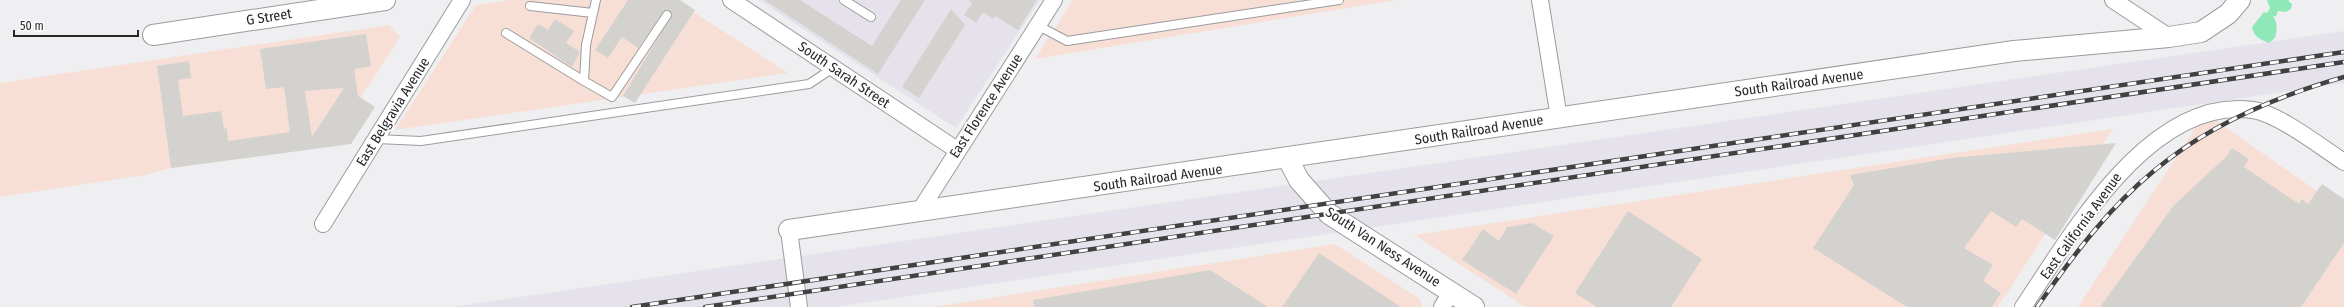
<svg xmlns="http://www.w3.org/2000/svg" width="2344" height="307" font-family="'Fira Sans Condensed',sans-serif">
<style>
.built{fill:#e5e2ec}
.industrial{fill:#f8dfd6}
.green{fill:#8ee8b7}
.building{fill:#d4d2cf;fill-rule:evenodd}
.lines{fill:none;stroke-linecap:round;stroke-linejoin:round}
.service-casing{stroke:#9c9b9e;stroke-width:10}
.minor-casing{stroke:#9c9b9e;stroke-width:18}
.tertiary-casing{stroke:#9c9b9e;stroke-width:22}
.service{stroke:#fff;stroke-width:8}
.minor{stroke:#fff;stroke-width:16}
.tertiary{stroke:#fff;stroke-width:20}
.rail-casing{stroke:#414142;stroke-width:4.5}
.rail{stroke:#fdfcff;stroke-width:3;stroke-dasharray:9;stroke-linecap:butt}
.labels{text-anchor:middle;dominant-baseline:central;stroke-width:4;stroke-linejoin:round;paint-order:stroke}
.street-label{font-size:14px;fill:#282829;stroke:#fdfcff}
</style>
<rect width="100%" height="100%" fill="#efeff2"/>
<path class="built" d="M758 0H1040L956 128Z
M2344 31V83L836 307H451Z"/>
<path class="industrial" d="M509 0H675L788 73 395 130 476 5Z
M1073 0H1396L1035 59Z
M389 25 400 37 329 146 171 168 145 175 0 197V83Z
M2205 113 2344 210V307H2078Z
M2113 129 1998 307H1525L1415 235Z
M1335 244 1420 299 1422 307H933Z"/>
<path class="green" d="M2267 0H2290L2288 1 2292 4 2291 9 2286 12 2278 11 2276 16H2273C2278 24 2277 29 2275 38L2269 43C2261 40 2253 36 2252 27L2264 12 2267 13 2270 8Z"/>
<path class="building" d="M628 0H680L695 10 635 103 623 96 672 15 670 10 663 12 638 48 622 37 608 58 595 50Z
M764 0H800L872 46 901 0H925L878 74Z
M968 0H1037L1018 30 995 16 993 19 983 12 976 23 964 15 972 3Z
M951 9 965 25 919 98 902 87Z
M555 19 574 31 566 43 580 52 572 67 529 38 538 24 548 30Z
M366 34 371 66 354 69 358 96 375 107 351 144 171 168 157 66 189 61 191 78 178 80 183 116 221 111 224 129 227 128 228 141 290 132 284 87 266 89 260 49ZM344 88 312 137 305 91Z
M2116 143 2055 240 2022 219 2016 227 1991 211 1964 248 1993 265 1983 281 2001 293 1992 307H1907L1813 248 1854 185 1850 175 1952 158Z
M2232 148 2249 159 2244 167 2299 204 2302 199 2308 204 2322 184 2344 199V243L2301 307H2100L2174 205 2227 156Z
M1628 211 1702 259 1671 307H1597L1575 293Z
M1532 223 1554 236 1516 294 1462 260 1483 229 1499 241 1507 227Z
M1319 253 1401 307H1282Z
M1210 270 1268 307H1034L1033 300Z"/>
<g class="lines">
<defs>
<path id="service" d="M596 0 586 45 584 81 612 97 667 15
M844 0 871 17
M530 6 593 13
M1037 25 1067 41 1339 0
M506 33 584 81
M377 139 421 141 809 84 833 68"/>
<path id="minor" d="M731 0 957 150
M1540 0 1559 118
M2113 0 2169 37
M919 212 1054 0
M323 224 462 0
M789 230 799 307
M1442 307 1451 292
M2023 307C2071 236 2150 95 2253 110 2279 114 2321 147 2344 162"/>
<path id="tertiary" d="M153 35 385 0
M1288 159 1299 180 1329 214 1474 307
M789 230 2014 51 2169 37 2201 32 2228 14 2240 0"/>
</defs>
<use href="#service" class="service-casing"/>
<use href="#minor" class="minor-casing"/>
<use href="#tertiary" class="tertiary-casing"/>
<use href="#service" class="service"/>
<use href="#minor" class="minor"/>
<use href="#tertiary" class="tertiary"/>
<defs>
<path id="rail" d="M632 307 2344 52
M705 307 2344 62
M2037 307C2072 257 2108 208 2155 170 2209 125 2277 96 2344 77"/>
</defs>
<use href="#rail" class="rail-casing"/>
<use href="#rail" class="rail"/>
</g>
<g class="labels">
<g class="street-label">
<text transform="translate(269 17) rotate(-9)">G Street</text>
<text transform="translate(844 75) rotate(34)">South Sarah Street</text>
<text transform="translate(1799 83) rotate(-8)">South Railroad Avenue</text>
<text transform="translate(986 106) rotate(-57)">East Florence Avenue</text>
<text transform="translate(393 112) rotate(-58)">East Belgravia Avenue</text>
<text transform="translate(1479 130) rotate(-9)">South Railroad Avenue</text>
<text transform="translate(1158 178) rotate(-8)">South Railroad Avenue</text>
<text transform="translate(2081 226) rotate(-54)">East California Avenue</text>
<text transform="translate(1383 247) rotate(33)">South Van Ness Avenue</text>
</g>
</g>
<path d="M14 30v6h124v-6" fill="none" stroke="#282829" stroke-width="2"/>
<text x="20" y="30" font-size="12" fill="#282829" stroke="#fdfcff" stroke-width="3" paint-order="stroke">50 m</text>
</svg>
